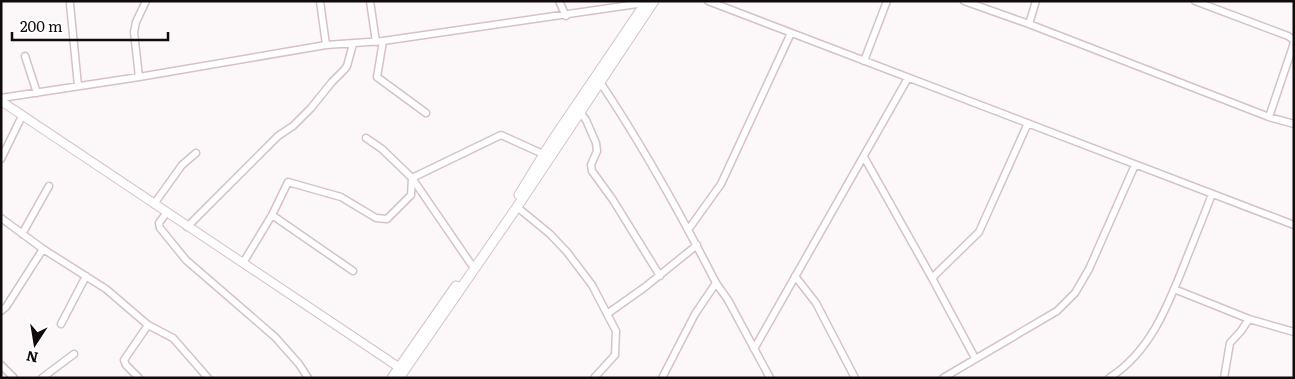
<svg xmlns="http://www.w3.org/2000/svg" width="1295" height="379" font-family="Literata,serif">
<style>
.lines{fill:none;stroke-linecap:round;stroke-linejoin:round}
.minor-casing{stroke:#d7c1c7;stroke-width:9}
.tertiary-casing{stroke:#d7c1c7;stroke-width:10}
.secondary-casing{stroke:#d7c1c7;stroke-width:11}
.minor{stroke:#fff;stroke-width:6}
.tertiary{stroke:#fff;stroke-width:8}
.secondary{stroke:#fff;stroke-width:9}
</style>
<rect width="100%" height="100%" fill="#fcf7f8"/>
<g class="lines">
<defs>
<path id="minor" d="M320 1 326 45
M370 1 376 42
M559 1 566 16
M708 1 1294 225
M964 1 1029 24 1269 117 1294 124
M1195 1 1288 36 1294 40
M70 4 78 86
M1029 24 1036 1
M383 41 377 77 426 113
M25 56 37 93
M864 61 887 1
M139 77 134 32 136 22 146 1
M600 82C643 146 680 213 715 281 719 288 724 294 728 300 742 326 756 352 770 378
M1 98 139 77 326 45 383 41 637 4 644 5
M580 112 586 120 596 143 597 151 591 165 592 171 613 200 660 276
M1269 117 1293 46 1294 40
M366 138 382 149 412 178 471 264
M864 157 932 278 975 358
M1 159 22 116
M412 178 501 135 543 154
M154 204 182 165 196 153
M517 207 550 234 567 252 592 285 616 331 615 355 594 378
M167 212 159 223 160 228 186 260 275 337 299 364 308 378
M272 215 353 271
M1 218 43 249 106 289 148 325 173 338 208 378
M187 227 278 136 293 126 311 108 332 82 344 70 347 66 353 44
M688 230 721 184 791 33
M22 234 49 186
M243 263 272 215 288 182 341 197 376 218 387 219 411 195 412 178
M795 276 816 303 855 378
M932 278 979 232 1028 123
M1174 289 1249 319 1294 332
M1 311 6 307 43 249
M607 314 645 287 697 245
M61 324 86 276
M754 349 908 78
M1 365 14 378
M42 378 74 354
M139 378 126 365 124 360 148 325
M662 378 695 314 716 283
M943 378 1057 311 1075 293 1089 269 1135 165
M1109 378C1149 353 1167 308 1184 265 1193 242 1203 218 1212 194
M1224 378 1230 343 1241 331 1249 319"/>
<path id="tertiary" d="M1 101 403 370"/>
<path id="secondary" d="M519 195 552 141 647 1
M392 378 456 286
M399 378 517 207 654 1"/>
</defs>
<use href="#minor" class="minor-casing"/>
<use href="#tertiary" class="tertiary-casing"/>
<use href="#secondary" class="secondary-casing"/>
<use href="#minor" class="minor"/>
<use href="#tertiary" class="tertiary"/>
<use href="#secondary" class="secondary"/>
</g>
<rect width="1295" height="379" fill="none" stroke="#120b0d" stroke-width="5"/>
<g transform="translate(35 344) rotate(192)" stroke="#ffffff" stroke-width="4" paint-order="stroke">
<path d="M0-4L9 19L0 12L-9 19Z" fill="#120b0d"/>
<text y="-8" font-size="14" font-weight="bold" text-anchor="middle" fill="#120b0d">N</text>
</g>
<path d="M12 32v8h156v-8" fill="none" stroke="#120b0d" stroke-width="2.5"/>
<text x="20" y="32" font-size="15" fill="#120b0d" stroke="#ffffff" stroke-width="4" paint-order="stroke">200 m</text>
</svg>
